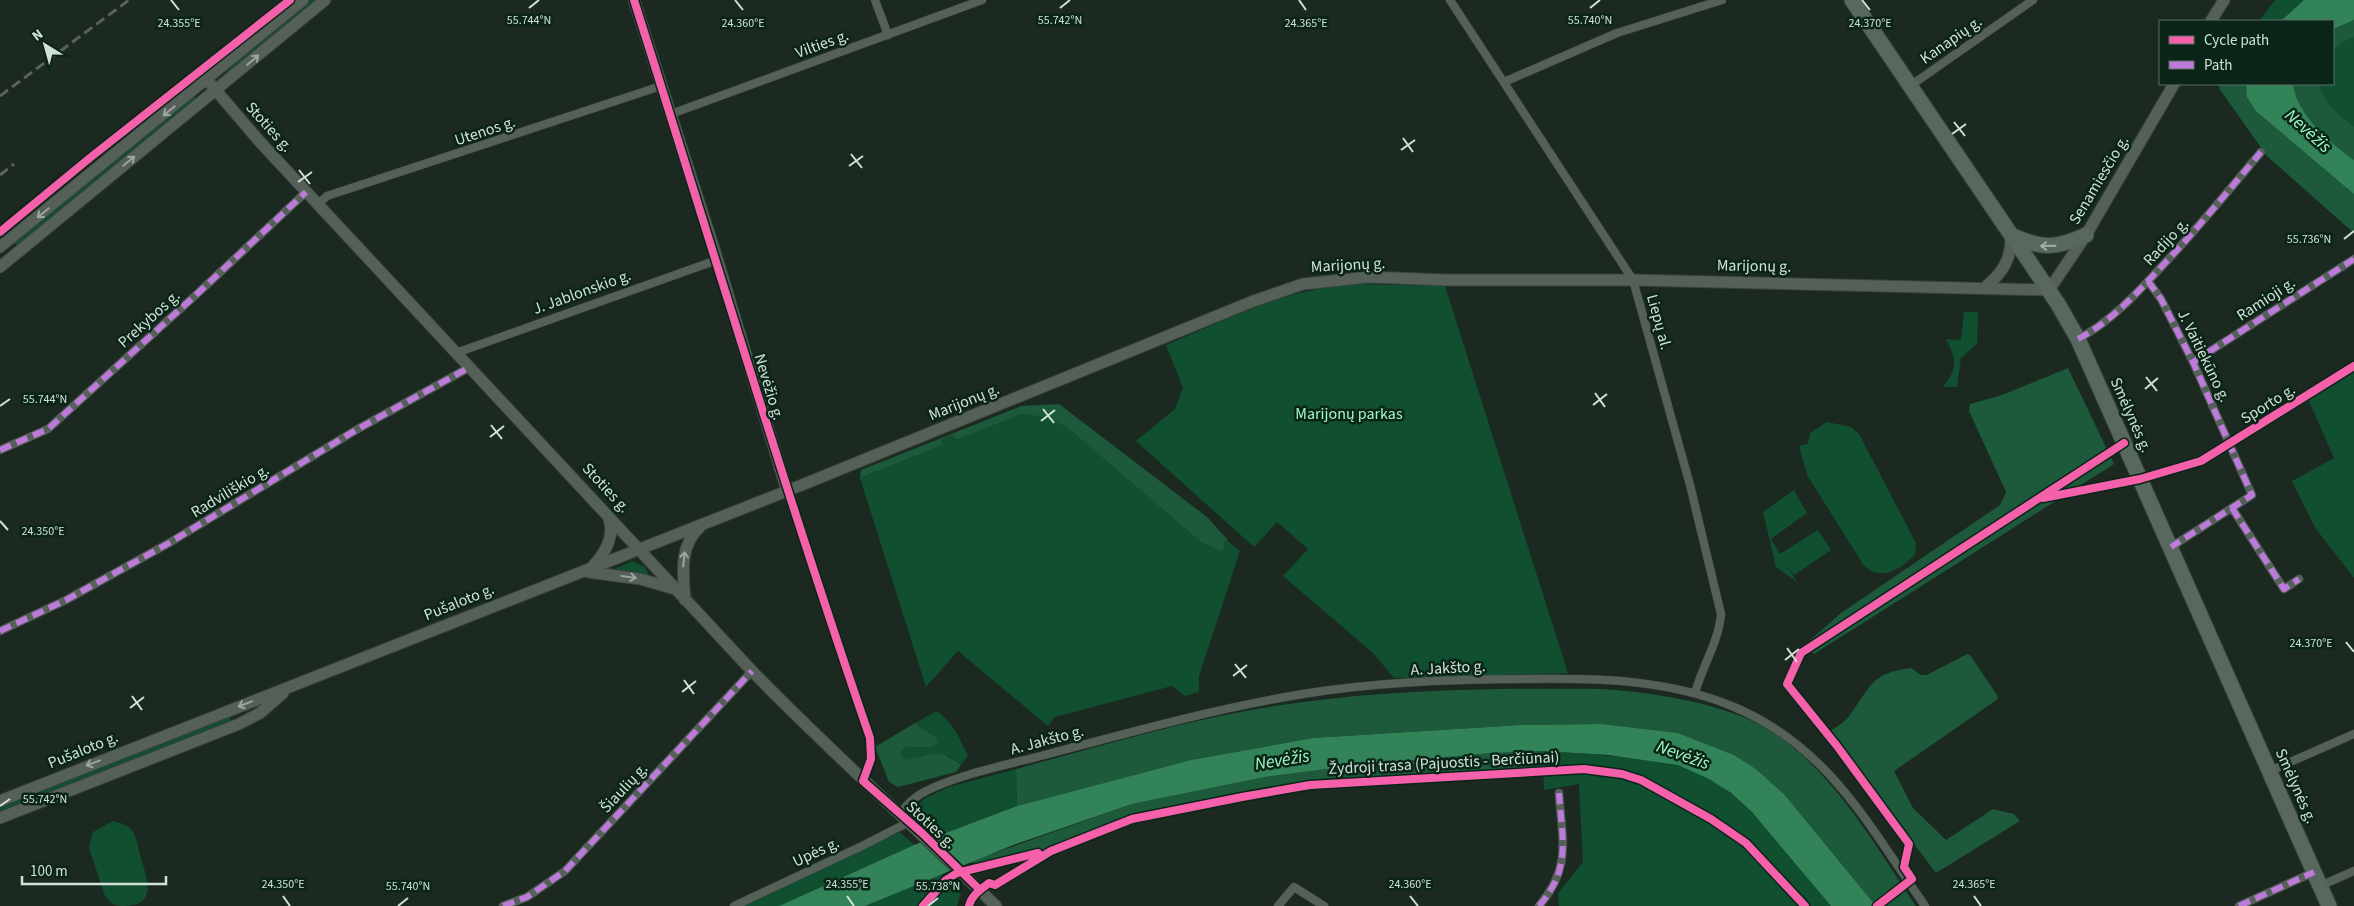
<svg xmlns="http://www.w3.org/2000/svg" width="2354" height="906" font-family="'Source Sans 3',sans-serif">
<style>
.green{fill:#114f31}
.forest{fill:#1d593b}
.water{fill:#338359}
.lines{fill:none;stroke-linecap:round;stroke-linejoin:round}
.street-casing{stroke:#37433c;stroke-width:9}
.secondary-casing{stroke:#37433c;stroke-width:13}
.highway-casing{stroke:#37433c;stroke-width:17}
.street{stroke:#556059;stroke-width:8}
.secondary{stroke:#556059;stroke-width:11}
.highway{stroke:#58685e;stroke-width:15}
.rail{stroke:#58635c;stroke-width:3;stroke-dasharray:10 5;stroke-linecap:butt}
.quiet{stroke:#bd7bd9;stroke-width:6;stroke-dasharray:12 6;stroke-linecap:butt}
.cycleway-casing{stroke:#0a2517;stroke-width:11}
.cycleway{stroke:#f560ab;stroke-width:8}
.oneway{stroke:#99a79e}
.oneway2{stroke:#a1b1a7}
.ticks{fill:none;stroke:#d1e1d7;stroke-width:2}
.labels{text-anchor:middle;dominant-baseline:central;stroke-width:5;stroke-linejoin:round;paint-order:stroke}
.street-label{font-size:16px;fill:#d1e1d7;stroke:#0a2517}
.park-label{font-size:16px;fill:#a2fac6;stroke:#0a2517}
.water-label{font-size:18px;font-style:italic;fill:#a3fbc7;stroke:#0a2517}
.ticks-label{font-size:12px;text-anchor:middle;fill:#d1e1d7;stroke:#0a2517;stroke-width:5;stroke-linejoin:round;paint-order:stroke}
</style>
<rect width="100%" height="100%" fill="#1b2921"/>
<path class="green" d="M311 0H318L229 74 226 70Z
M2275 0H2354V233L2267 156 2219 88 2220 84H2333V21H2259Z
M194 96 197 100 17 246 14 243Z
M1356 284 1445 286 1568 673 1394 678 1373 653 1283 576 1308 549 1277 522 1254 547 1136 441 1175 409 1183 388 1166 345C1228 319 1287 288 1356 284Z
M1964 312H1978L1977 344 1961 358 1957 387H1943C1958 368 1957 361 1946 339L1961 340Z
M2354 370V578L2316 529 2292 481 2334 458 2308 399Z
M1027 410 1080 424 1240 551 1199 676V692L1185 696 1172 686 1055 717 1048 726 958 651 926 687 860 478 943 445 941 440 954 435 955 440Z
M1827 422 1851 427 1859 434 1916 543 1915 555C1900 569 1883 582 1864 566L1807 475 1799 446 1808 444 1810 433Z
M1794 490 1807 513 1771 539 1780 554 1818 530 1831 550 1794 575 1784 561 1797 582 1776 567 1763 512Z
M633 561 645 567 649 575 612 570Z
M937 711C953 722 960 739 968 756L961 765 949 756 905 761 901 752 906 747H931L937 738 915 723Z
M229 716 231 721 0 812V806Z
M1543 751C1577 753 1611 755 1645 760 1656 762 1669 762 1679 765 1746 788 1788 854 1831 906H1559L1558 893 1583 862 1579 784 1544 790Z
M1016 769 1017 806 940 835 915 818 916 807 925 798 949 787Z
M113 821C120 823 126 824 131 829 137 836 138 849 141 858 147 879 158 906 124 906 115 906 111 904 105 896L89 848 93 832Z
M900 832 914 845 779 906H738Z
M941 873 961 892 957 906H865Z"/>
<path class="forest" d="M2354 20V37L2340 43 2333 52V29Z
M2220 84H2246V90L2317 161 2354 194V233L2267 156 2219 88Z
M2293 84H2319C2325 105 2337 114 2354 127V160C2330 143 2296 114 2293 84Z
M2068 368 2114 464 1814 654 1808 650 1809 641 1841 613 2000 505 2006 492 1969 411 1970 404 2002 395Z
M1059 404 1207 517 1228 540 1224 541V549L1220 551 1200 541 1066 426 1039 416 1021 414 956 440 953 435 941 440 943 445 860 478 861 470 1021 406Z
M1967 654 1970 655 1997 695 1998 699 1894 771 1913 808 1946 840 1993 809 2014 814 2020 821 1936 873 1829 732C1836 727 1845 722 1850 715 1871 686 1871 673 1911 668L1921 675H1927Z
M1601 689C1646 692 1695 699 1738 715 1818 744 1871 839 1916 906H1876L1784 794 1756 769 1734 755 1678 733 1602 724 1522 725 1313 738 1191 760 1017 806 1016 769C1110 743 1206 714 1303 702 1401 689 1502 688 1601 689Z
M915 723 937 738 938 743 932 747H906L901 752 905 760C932 756 936 746 961 765L956 772 898 787 889 782 875 747Z
M1543 751 1544 769 1337 781 1272 788 1132 819 1051 851 982 865 969 862 1132 804 1265 777 1359 765 1492 753Z"/>
<path class="water" d="M2304 0H2354V20L2333 29V21H2281Z
M2246 84H2293C2296 114 2330 143 2354 160V194L2256 111 2247 97Z
M1602 724 1678 733 1734 755 1756 769 1784 794 1876 906H1831L1752 812 1731 793 1709 779 1678 765 1608 755 1543 751 1492 753 1359 765 1265 777 1132 804 1013 845 865 906H779L914 845 1017 806 1191 760 1313 738 1521 725Z"/>
<g class="lines">
<defs>
<path id="street" d="M875 0 888 35
M1450 0 1633 280 1690 485 1721 614C1719 641 1702 667 1695 693
M1504 82 1617 33 1722 0
M1910 86 2033 0
M671 114 982 0
M318 204 327 196 661 86
M2148 281 2161 299 2193 362 2252 495 2171 547
M2078 339C2112 321 2138 292 2164 264 2198 228 2229 190 2261 152
M456 353 717 260
M2193 362 2354 259
M2230 443 2321 388
M0 450 48 429 198 293 306 192
M787 491 872 745 871 759 863 781
M2232 508 2284 589 2299 579
M0 631 66 600 169 543 356 430 470 367
M2270 771 2354 734
M900 813C907 805 915 796 926 791 962 773 1012 764 1052 753 1135 731 1218 708 1303 694 1376 682 1452 679 1526 679 1597 678 1668 679 1734 707 1829 747 1869 826 1925 906
M2320 886 2354 871
M503 906 527 897 565 871 752 671
M734 906 862 846 909 822
M1278 906 1294 887 1324 906
M1539 906C1572 867 1562 840 1559 793
M2239 906 2314 872"/>
<path id="secondary" d="M634 0 715 252 787 491
M2211 21 2224 0
M207 80 260 142 752 671C831 752 915 827 996 906
M0 247 303 0
M0 267 325 0
M1984 288C2002 274 2012 259 2011 235
M593 566C606 552 616 535 608 516
M588 572 640 579 675 589
M685 600C683 573 679 546 700 527
M0 801 787 491 1251 302 1303 284 1369 277 1446 280H1633L2049 290 2086 235 2174 84
M0 818 239 724 260 713 283 693"/>
<path id="highway" d="M1852 0 2058 304 2078 339 2329 906
M2011 235C2042 249 2055 249 2086 235"/>
</defs>
<use href="#street" class="street-casing"/>
<use href="#secondary" class="secondary-casing"/>
<use href="#highway" class="highway-casing"/>
<use href="#street" class="street"/>
<use href="#secondary" class="secondary"/>
<use href="#highway" class="highway"/>
<path class="rail" d="M0 96 129 0
M0 175 14 164"/>
<path class="quiet" d="M2148 281 2161 299 2193 362 2252 495 2171 547
M2078 339C2112 321 2138 292 2164 264 2198 228 2229 190 2261 152
M2193 362 2354 259
M0 450 48 429 198 293 306 192
M2232 508 2284 589 2299 579
M0 631 66 600 169 543 356 430 470 367
M503 906 527 897 565 871 752 671
M1539 906C1572 867 1562 840 1559 793
M2239 906 2314 872"/>
<defs>
<path id="cycleway" d="M634 0C712 246 786 494 870 738L871 759 863 781 922 833 980 890
M0 232 91 157 290 0
M2043 498 2140 479 2201 461 2354 366
M923 906 946 880 957 873 1038 853
M969 906C971 896 981 889 989 883L995 885 1051 851 1132 819 1242 797 1310 785 1584 769 1622 774 1641 780 1711 819 1746 843 1805 906
M1877 906 1912 879 1904 867 1909 844 1837 746 1787 684 1801 653 2124 443"/>
</defs>
<use href="#cycleway" class="cycleway-casing"/>
<use href="#cycleway" class="cycleway"/>
</g>
<defs><path id="oneway-shaft" d="M-6 0H5M1.5-3L5.5 0L1.5 3" fill="none" stroke-width="1.6" stroke-linecap="round" stroke-linejoin="round" transform="scale(1.25)"/></defs>
<g class="oneway">
<use href="#oneway-shaft" transform="translate(253 60) rotate(-40)"/>
<use href="#oneway-shaft" transform="translate(169 111) rotate(141)"/>
<use href="#oneway-shaft" transform="translate(129 161) rotate(-39)"/>
<use href="#oneway-shaft" transform="translate(43 213) rotate(141)"/>
<use href="#oneway-shaft" transform="translate(684 559) rotate(-84)"/>
<use href="#oneway-shaft" transform="translate(629 577) rotate(8)"/>
<use href="#oneway-shaft" transform="translate(245 704) rotate(159)"/>
<use href="#oneway-shaft" transform="translate(93 763) rotate(159)"/>
</g>
<use class="oneway2" href="#oneway-shaft" transform="translate(2048 246) rotate(179)"/>
<path class="ticks" d="M171 0 179 10M735 0 743 10M1299 0 1306 10M1862 0 1870 10M529 8 539 0M1060 8 1070 0M1590 8 1600 0M1954 122 1965 136M1952 134 1966 124M1403 138 1413 152M1401 150 1415 140M851 154 862 168M849 166 863 156M299 170 310 184M298 182 312 172M2344 239 2354 231M2146 377 2157 391M2145 389 2158 378M1595 393 1605 407M1593 405 1607 394M0 406 10 399M1043 409 1054 423M1041 421 1055 410M491 425 502 439M490 437 504 426M0 521 8 530M2346 642 2354 652M1787 648 1797 662M1785 660 1799 649M1235 664 1246 678M1233 676 1247 665M684 680 694 694M682 692 696 681M132 696 142 710M130 708 144 697M0 806 10 799M283 896 290 906M847 896 854 906M1410 896 1418 906M1974 896 1981 906M398 906 408 898M928 906 938 898"/>
<g class="labels">
<g class="street-label">
<text transform="translate(1951 40) rotate(-35)">Kanapių g.</text>
<text transform="translate(822 44) rotate(-20)">Vilties g.</text>
<text transform="translate(269 127) rotate(48)">Stoties g.</text>
<text transform="translate(485 131) rotate(-18)">Utenos g.</text>
<text transform="translate(2099 180) rotate(-59)">Senamiesčio g.</text>
<text transform="translate(2166 242) rotate(-47)">Radijo g.</text>
<text transform="translate(1348 265) rotate(-3)">Marijonų g.</text>
<text transform="translate(1754 266) rotate(1)">Marijonų g.</text>
<text transform="translate(582 292) rotate(-20)">J. Jablonskio g.</text>
<text transform="translate(2266 299) rotate(-33)">Ramioji g.</text>
<text transform="translate(149 319) rotate(-42)">Prekybos g.</text>
<text transform="translate(1659 322) rotate(75)">Liepų al.</text>
<text transform="translate(2204 356) rotate(64)">J. Vaitiekūno g.</text>
<text transform="translate(769 387) rotate(73)">Nevėžio g.</text>
<text transform="translate(964 402) rotate(-22)">Marijonų g.</text>
<text transform="translate(2268 404) rotate(-32)">Sporto g.</text>
<text transform="translate(2131 415) rotate(66)">Smėlynės g.</text>
<text transform="translate(606 488) rotate(47)">Stoties g.</text>
<text transform="translate(230 491) rotate(-31)">Radviliškio g.</text>
<text transform="translate(459 602) rotate(-22)">Pušaloto g.</text>
<text transform="translate(1448 668) rotate(-3)">A. Jakšto g.</text>
<text transform="translate(1047 740) rotate(-15)">A. Jakšto g.</text>
<text transform="translate(83 750) rotate(-22)">Pušaloto g.</text>
<text transform="translate(1444 763) rotate(-3)">Žydroji trasa (Pajuostis - Berčiūnai)</text>
<text transform="translate(2296 786) rotate(66)">Smėlynės g.</text>
<text transform="translate(624 788) rotate(-47)">Šiaulių g.</text>
<text transform="translate(931 825) rotate(43)">Stoties g.</text>
<text transform="translate(816 852) rotate(-25)">Upės g.</text>
</g>
<g class="park-label">
<text x="1349" y="414">Marijonų parkas</text>
</g>
<g class="water-label">
<text transform="translate(2308 131) rotate(42)">Nevėžis</text>
<text transform="translate(1683 755) rotate(20)">Nevėžis</text>
<text transform="translate(1282 760) rotate(-9)">Nevėžis</text>
</g>
</g>
<g class="ticks-label">
<text x="1060" y="24">55.742°N</text>
<text x="529" y="24">55.744°N</text>
<text x="1590" y="24">55.740°N</text>
<text x="179" y="27">24.355°E</text>
<text x="743" y="27">24.360°E</text>
<text x="1306" y="27">24.365°E</text>
<text x="1870" y="27">24.370°E</text>
<text x="2309" y="243">55.736°N</text>
<text x="45" y="403">55.744°N</text>
<text x="43" y="535">24.350°E</text>
<text x="2311" y="647">24.370°E</text>
<text x="45" y="803">55.742°N</text>
<text x="283" y="888">24.350°E</text>
<text x="847" y="888">24.355°E</text>
<text x="1410" y="888">24.360°E</text>
<text x="1974" y="888">24.365°E</text>
<text x="408" y="890">55.740°N</text>
<text x="938" y="890">55.738°N</text>
</g>
<rect x="2159" y="20" width="175" height="65" fill="#0a2517" stroke="#5a7064"/>
<rect x="2169" y="36" width="25" height="8" fill="#f560ab" stroke="#5a7064"/>
<text x="2204" y="45" font-size="15" fill="#d1e1d7">Cycle path</text>
<rect x="2169" y="61" width="25" height="8" fill="#bd7bd9" stroke="#5a7064"/>
<text x="2204" y="70" font-size="15" fill="#d1e1d7">Path</text>
<g transform="translate(45 45) rotate(323)" stroke="#0a2517" stroke-width="4" paint-order="stroke">
<path d="M0-4L9 19L0 12L-9 19Z" fill="#d1e1d7"/>
<text y="-8" font-size="14" font-weight="bold" text-anchor="middle" fill="#d1e1d7">N</text>
</g>
<path d="M22 876v8h144v-8" fill="none" stroke="#d1e1d7" stroke-width="2.5"/>
<text x="30" y="876" font-size="15" fill="#d1e1d7" stroke="#0a2517" stroke-width="4" paint-order="stroke">100 m</text>
</svg>
